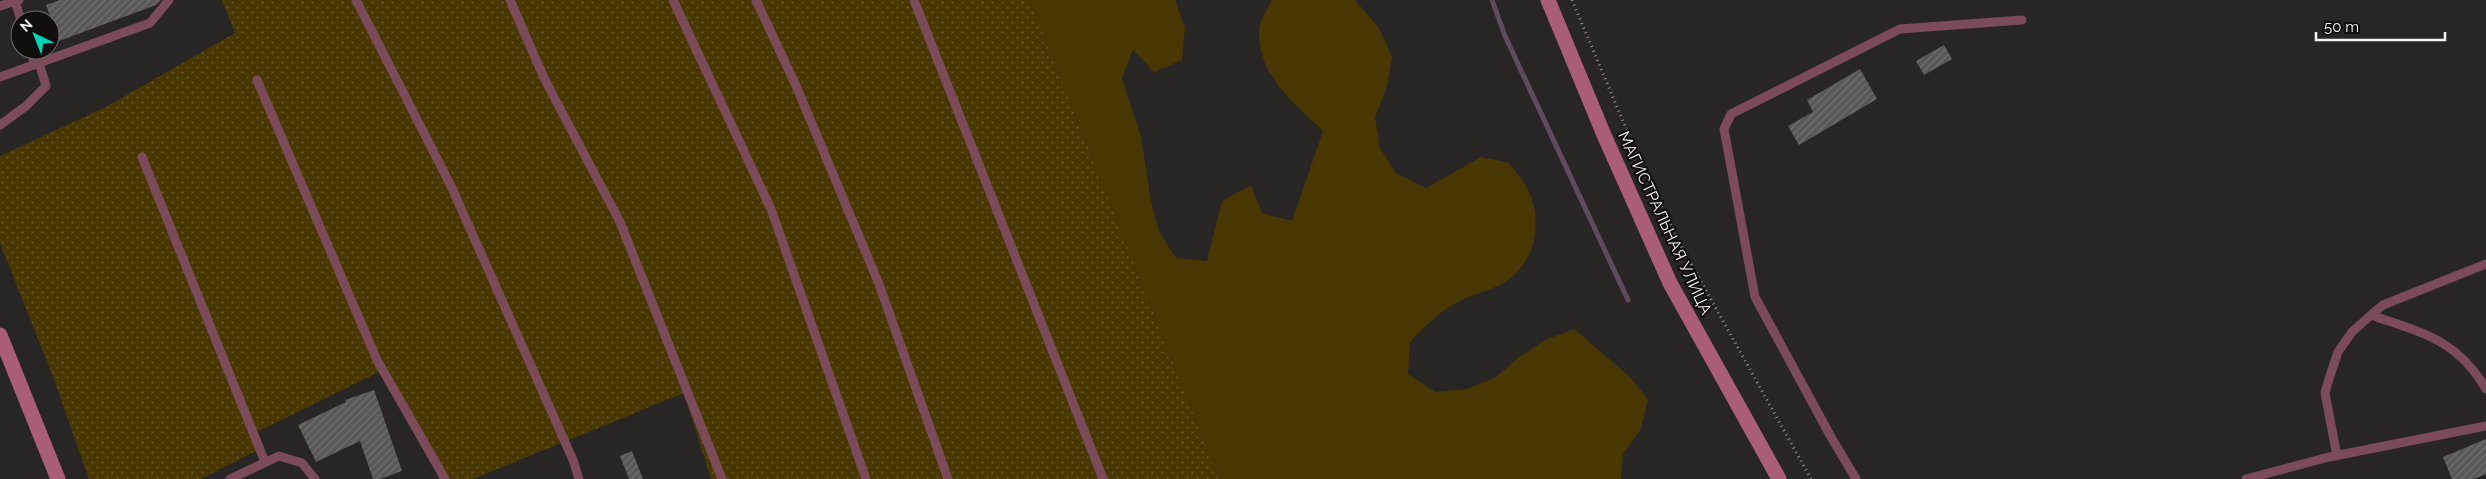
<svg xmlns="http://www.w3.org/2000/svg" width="2486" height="479" font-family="Raleway,sans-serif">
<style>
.grass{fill:#483703}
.garden{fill:url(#garden-dots)}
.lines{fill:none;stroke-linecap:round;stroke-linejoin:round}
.stream{stroke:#5f4a5e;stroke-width:5}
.building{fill:url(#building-hatch)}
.path{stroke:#949291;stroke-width:3;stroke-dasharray:1 4;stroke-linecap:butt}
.lane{stroke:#7b4b5a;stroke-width:9}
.secondary{stroke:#aa5d77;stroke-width:15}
.labels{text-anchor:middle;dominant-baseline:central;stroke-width:4.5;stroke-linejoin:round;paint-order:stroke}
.street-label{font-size:16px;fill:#f5f3f2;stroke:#100f0e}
</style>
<defs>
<pattern id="garden-dots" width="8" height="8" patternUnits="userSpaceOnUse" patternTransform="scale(1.25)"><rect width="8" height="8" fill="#483703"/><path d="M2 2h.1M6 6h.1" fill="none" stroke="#635428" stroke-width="1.8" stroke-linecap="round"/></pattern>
<pattern id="building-hatch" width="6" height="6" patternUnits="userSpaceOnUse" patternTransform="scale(1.25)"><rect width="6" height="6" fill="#5a5856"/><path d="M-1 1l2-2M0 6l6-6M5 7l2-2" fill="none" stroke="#72706f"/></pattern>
</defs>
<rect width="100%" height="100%" fill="#282525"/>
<path class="grass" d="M1030 0H1175L1185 28 1182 60 1154 72 1133 50 1122 78 1141 137 1151 201 1159 232 1176 258 1207 261 1222 201 1251 185 1262 213 1292 221 1323 131C1293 102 1257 75 1259 29 1260 20 1268 8 1272 0H1355L1379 28 1392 57 1387 87 1375 117 1380 148 1396 173 1426 188 1481 157 1509 163C1515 171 1522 179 1527 188 1542 216 1538 253 1514 275 1498 290 1474 293 1456 303 1438 313 1424 327 1410 342L1408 374 1435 392 1467 389 1495 378 1519 357 1545 340 1574 329 1629 376 1648 399 1641 429 1623 454 1621 479H1219Z"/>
<path class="garden" d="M222 0H1030L1219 479H711L684 393 473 479H450L381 371 253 434 260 449 201 479H89L52 374 0 243V156L106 107 235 33Z"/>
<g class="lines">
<path class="stream" d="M1492 0 1505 36 1628 300"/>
</g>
<path class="building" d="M60 0H161L156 5 59 41 46 5Z
M1944 45 1952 59 1924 75 1916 61Z
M1860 69 1877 99 1799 145 1788 126 1813 112 1807 100Z
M374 390 402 471 380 479H373L360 441 316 462 298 425 346 402 345 400Z
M2486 439V474L2474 479H2452L2443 457Z
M632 451 643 479H629L620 456Z"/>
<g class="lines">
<path class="path" d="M1572 0 1644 171 1679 242 1811 479"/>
<path class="lane" d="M356 0 451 186 573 460 579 479
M510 0 545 80 620 222 722 479
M673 0 771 209 866 479
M756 0 797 88 879 284 948 479
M914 0 1103 479
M15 1 21 20
M0 6 19 0
M30 50 35 64
M0 77 150 23 169 0
M257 80 377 360 445 479
M0 125 26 106 46 86 39 63
M142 157 265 462
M2486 264 2383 305 2371 315C2422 333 2457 339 2486 389
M2337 456 2325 393 2328 382 2338 352 2352 332 2371 315
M230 479 279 456 302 463 315 479
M1856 479 1831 437 1755 297 1724 129 1731 114 1900 29 2022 20
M2246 479 2329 457 2486 426"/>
<path class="secondary" d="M1548 0 1604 135 1670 283 1779 479
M0 335 58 479"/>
</g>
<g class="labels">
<g class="street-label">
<text transform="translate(1665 223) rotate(65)">МАГИСТРАЛЬНАЯ УЛИЦА</text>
</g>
</g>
<g transform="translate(35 35) rotate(317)"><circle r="24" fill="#100f0e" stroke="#6c6a69"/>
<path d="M0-4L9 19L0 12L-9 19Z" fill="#04d5b6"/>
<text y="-8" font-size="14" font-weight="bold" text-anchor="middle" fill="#f5f3f2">N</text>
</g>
<path d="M2316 32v8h129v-8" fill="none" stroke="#f5f3f2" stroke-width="2.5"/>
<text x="2324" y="32" font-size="15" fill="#f5f3f2" stroke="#100f0e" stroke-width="4" paint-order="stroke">50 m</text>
</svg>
